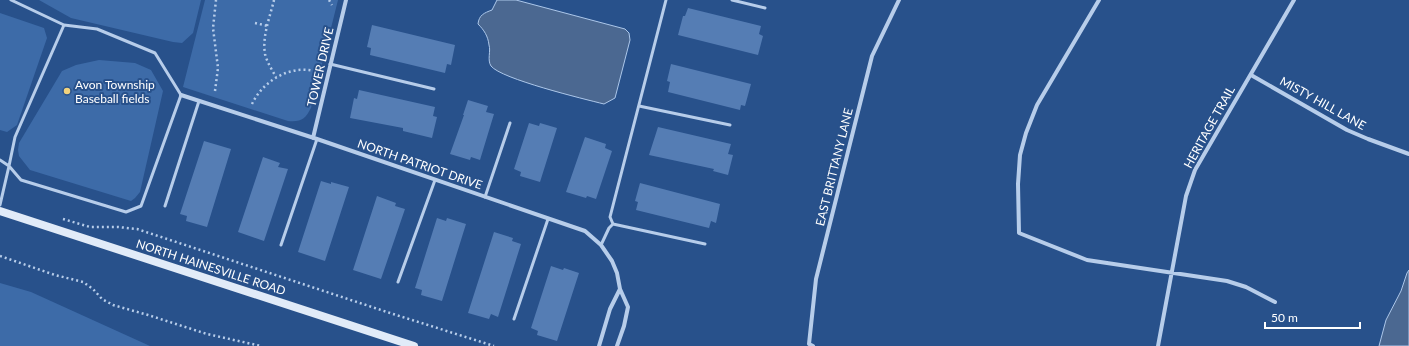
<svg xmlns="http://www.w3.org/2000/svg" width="1409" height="346" font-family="Lato,sans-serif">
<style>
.green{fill:#3d6ba8}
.water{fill:#4b6891;stroke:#acc7ea}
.building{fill:#557db4}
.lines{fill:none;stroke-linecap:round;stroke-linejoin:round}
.path{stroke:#b7cdea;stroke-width:2.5;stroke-dasharray:2 3;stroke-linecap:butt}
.lane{stroke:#b7cdea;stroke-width:3}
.street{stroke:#b7cdea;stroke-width:4}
.secondary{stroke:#e1ebf8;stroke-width:8}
.poi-dot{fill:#f1d27d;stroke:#28518b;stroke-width:1.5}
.labels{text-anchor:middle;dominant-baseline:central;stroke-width:4;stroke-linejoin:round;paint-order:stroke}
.street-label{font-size:12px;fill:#fff;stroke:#28518b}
.poi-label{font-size:12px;fill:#fff;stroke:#28518b;text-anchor:start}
</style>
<rect width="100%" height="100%" fill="#28518b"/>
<path class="green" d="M39 0H201L193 33 182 43 173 42 71 18Z
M205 0H338L311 108C305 119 302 122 288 121L183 87Z
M0 13 44 28 47 38 17 125 7 132 0 130Z
M99 60 135 63 151 70 163 91 140 192 135 198 131 201 30 170 19 156 18 150 19 143 62 71 76 65Z
M0 283 31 292 150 346H0Z"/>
<path class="water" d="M497 0H516L625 29 629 33 630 40 615 98 604 104C584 99 501 79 491 66 487 60 491 51 489 45 488 36 484 30 478 24 479 15 484 13 492 10Z
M1409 270V346H1379L1386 320 1401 291 1407 273Z"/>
<path class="building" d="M688 8 761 26 759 34 763 36 758 55 678 35 683 16H685Z
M372 25 455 45 451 65 447 64 445 73 370 55 371 48 367 47Z
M671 64 751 84 745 106 741 105 740 110 668 92 670 82 667 81Z
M359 90 435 107 433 116 437 117 432 138 403 131V128L350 118 354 98 357 99Z
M468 100 488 106 486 112 494 114 480 160 471 157 470 160 450 154 464 115H463Z
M529 123 539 126 540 123 557 128 540 182 520 176 521 172 514 169Z
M658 127 731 144 728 154 733 155 728 175 713 171 714 169 649 155Z
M585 137 606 144 605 148 612 151 596 199 587 196 586 198 566 192Z
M204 141 231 149 207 227 186 221 187 216 180 214Z
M263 157 280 163 278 167 288 169 264 241 238 232Z
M321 181 331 184V182L349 187 325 261 298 252Z
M640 183 720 204 716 223 711 221 709 228 636 210 638 202 635 201Z
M377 196 396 203 395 206 405 209 381 279 353 270Z
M437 218 446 221 447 218 466 224 442 301 421 295 422 290 415 288Z
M494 232 513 238 512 241 521 244 498 317 491 314 489 319 468 313Z
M551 266 563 270 564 268 579 273 557 341 537 335 538 331 531 328Z"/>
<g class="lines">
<path class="path" d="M274 0C270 17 262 36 265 54 267 62 272 70 276 77
M329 0 332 5
M255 23 268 26
M215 91 218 68 213 28 216 0
M252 104C263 81 289 65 315 71
M63 219 90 227H118L137 229 390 313 494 346
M0 256 55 275 83 282 93 289 102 299 113 305 148 315 207 334 261 346"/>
<path class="lane" d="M11 0 64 25
M732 0 765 8
M64 25 97 29 155 53 181 95 141 206 126 212 21 180 9 166 15 137Z
M330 64 434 89
M639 106 730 125
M0 160 9 166 0 205
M485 197 510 123
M165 206 199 101
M613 224 705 244
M281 245 317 139
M601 245 609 228 613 224 610 217 666 0
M398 282 435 180
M514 319 548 219"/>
<path class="street" d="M1099 0 1037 105 1026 133 1020 155 1018 184 1019 233 1087 260 1227 281 1246 287 1275 302
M1251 75 1347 130 1368 139 1409 154
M181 95 317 139 585 231 601 245 612 261 617 273 620 289 628 307 624 326 617 346
M313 138 346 0
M599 346 610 309 620 289
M813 346 809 344 816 279 872 56 899 0
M1158 346 1186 196 1195 170 1294 0"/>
<path class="secondary" d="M0 211 414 346"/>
</g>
<circle class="poi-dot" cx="67" cy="91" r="4"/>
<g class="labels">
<g class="street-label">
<text transform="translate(320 67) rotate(-77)">TOWER DRIVE</text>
<text transform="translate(1323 103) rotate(29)">MISTY HILL LANE</text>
<text transform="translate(1209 127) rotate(-61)">HERITAGE TRAIL</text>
<text transform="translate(420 164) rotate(19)">NORTH PATRIOT DRIVE</text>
<text transform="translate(834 167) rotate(-76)">EAST BRITTANY LANE</text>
<text transform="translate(211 267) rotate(18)">NORTH HAINESVILLE ROAD</text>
</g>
<g class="poi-label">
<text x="75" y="84">Avon Township<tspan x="75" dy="14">Baseball fields</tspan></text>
</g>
</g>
<path d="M1265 322v6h95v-6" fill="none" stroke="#ffffff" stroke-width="2"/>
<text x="1271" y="322" font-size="12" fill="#ffffff" stroke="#28518b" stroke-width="3" paint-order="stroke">50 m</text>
</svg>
